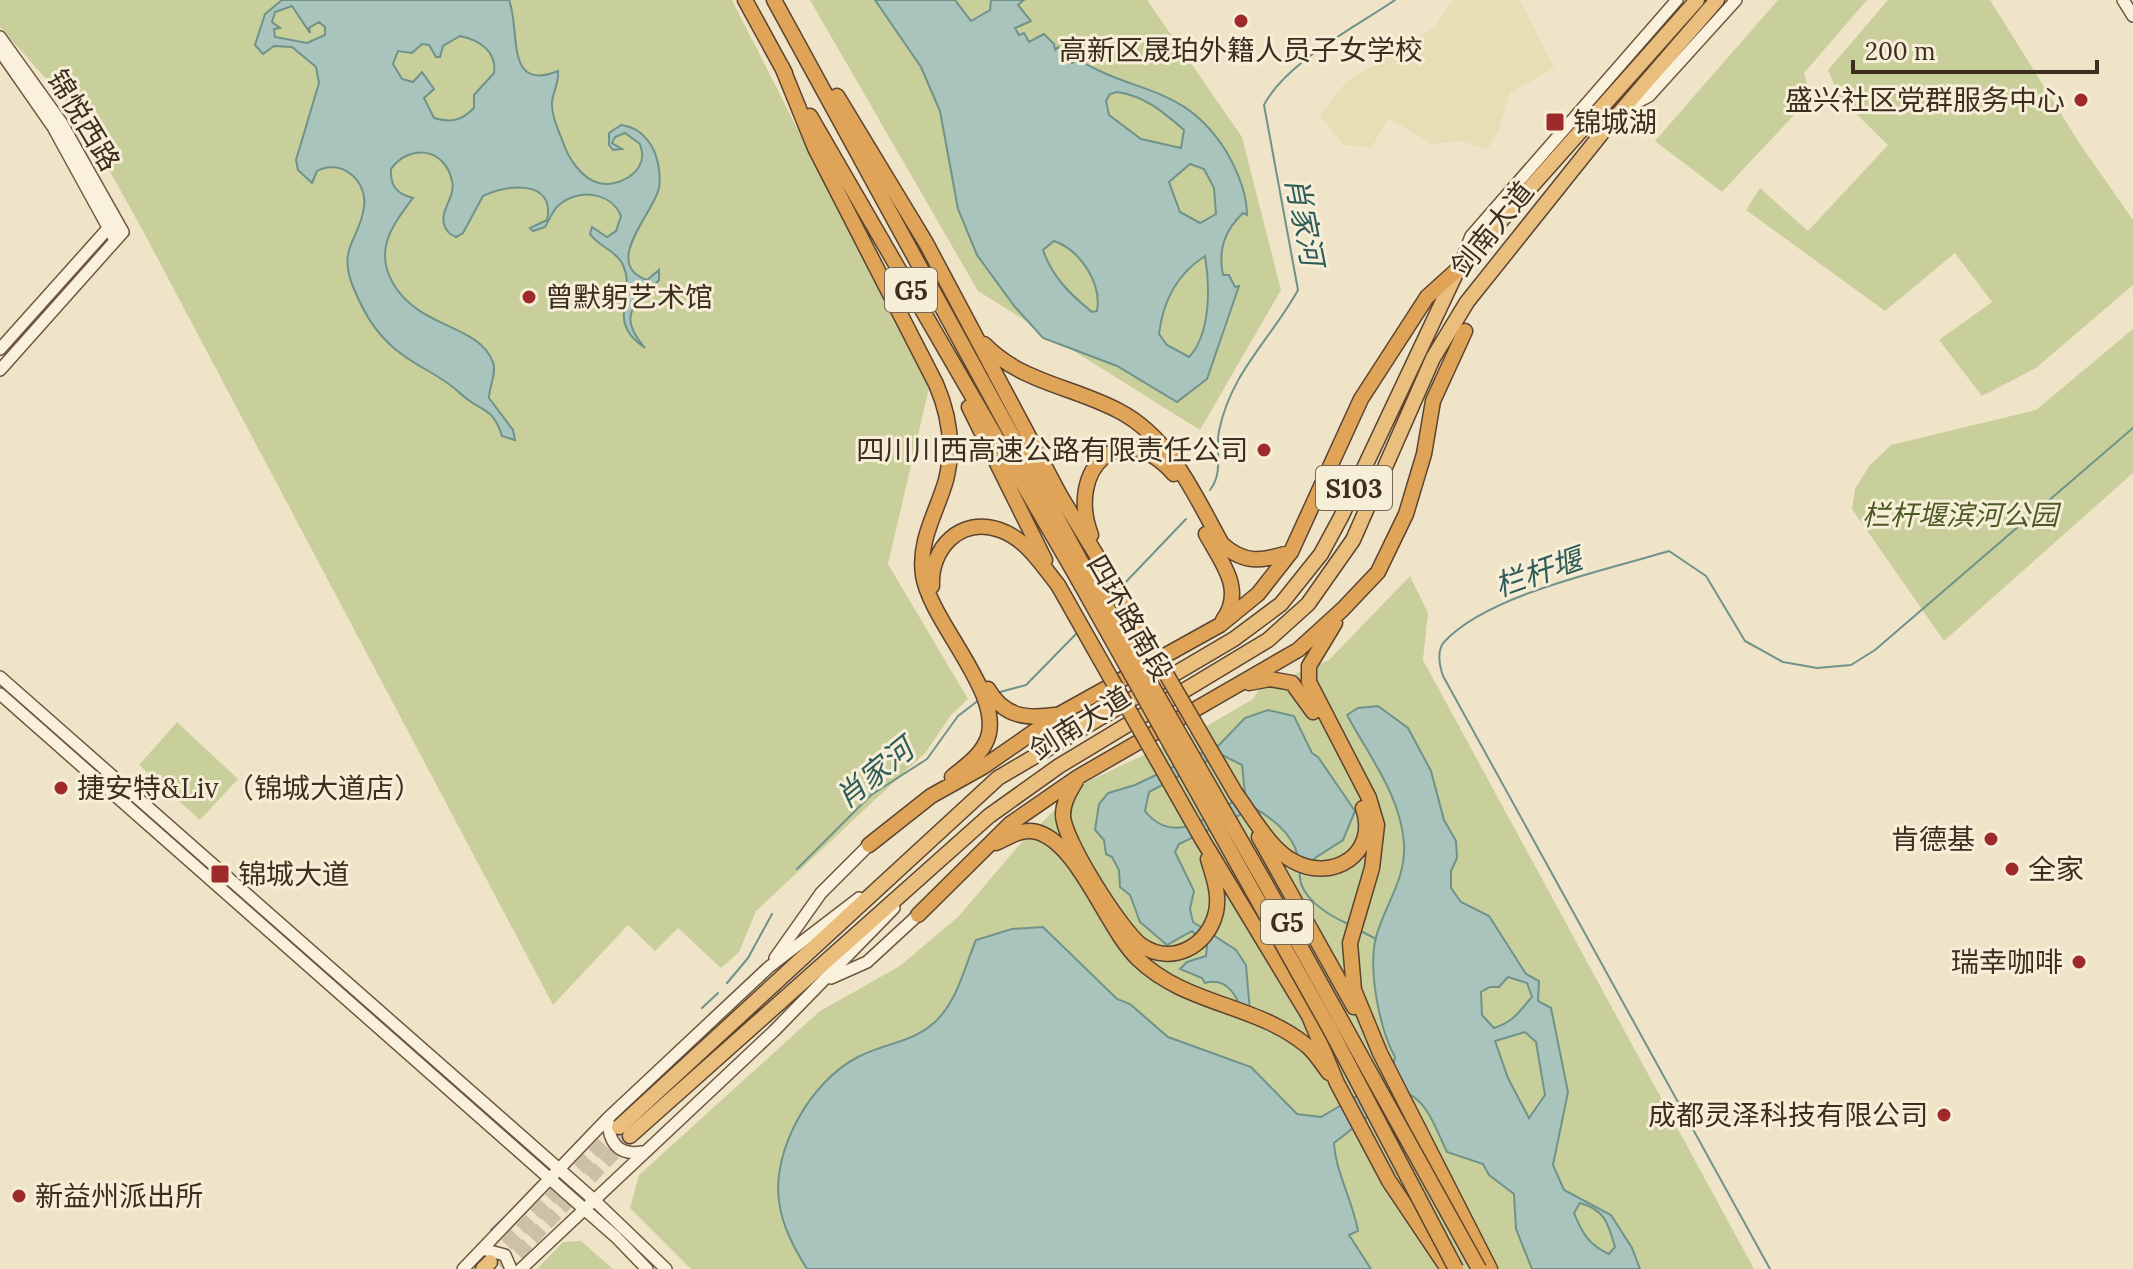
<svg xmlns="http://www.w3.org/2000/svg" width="2133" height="1269" font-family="Lora,'Noto Sans SC',serif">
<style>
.farmland{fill:#e6deb5}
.green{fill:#c9cf9b}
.water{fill:#a9c4bc;stroke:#6f938a;stroke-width:2;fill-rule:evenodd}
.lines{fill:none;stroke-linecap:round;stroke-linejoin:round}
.stream{stroke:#6f938a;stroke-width:2}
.trunk-tunnel{stroke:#ccc0a6;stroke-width:14;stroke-dasharray:14 7;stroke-linecap:butt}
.secondary-casing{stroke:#6f573f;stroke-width:14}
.trunk-casing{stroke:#5b4430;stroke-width:17}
.motorway-casing{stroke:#5b4430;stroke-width:17}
.secondary{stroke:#faf1dc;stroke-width:11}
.trunk{stroke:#eabe7c;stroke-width:14}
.motorway{stroke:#e0a458;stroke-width:14}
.motorway-bridge-casing{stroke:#5b4430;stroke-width:17;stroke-linecap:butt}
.motorway-bridge{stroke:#e0a458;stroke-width:14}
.poi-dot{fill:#9e2a2b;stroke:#f7eed8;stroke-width:3}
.labels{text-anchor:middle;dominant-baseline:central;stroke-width:6;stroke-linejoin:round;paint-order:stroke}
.shield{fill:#f7eed8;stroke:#756857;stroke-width:2}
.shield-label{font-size:26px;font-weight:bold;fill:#3d2e20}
.poi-label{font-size:28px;fill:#3d2e20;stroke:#f7eed8;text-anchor:start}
.street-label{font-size:28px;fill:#3d2e20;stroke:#f7eed8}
.park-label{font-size:28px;font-style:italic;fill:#4d5a26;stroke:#f7eed8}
.water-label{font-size:30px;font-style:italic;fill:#2f5d5a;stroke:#f7eed8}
</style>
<rect width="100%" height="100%" fill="#f0e4c8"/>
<path class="farmland" d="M1453 0H1520L1554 68 1510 93 1498 132 1487 150 1461 141 1432 144 1388 118 1372 147 1343 145 1320 115 1346 82 1434 28Z"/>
<path class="green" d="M0 0H732L929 388 888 564 968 699 951 715 926 752 756 911 739 952 721 968 678 928 655 951 628 925 553 1005 142 229 79 116 0 27Z
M810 0H1147L1242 137 1281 290 1200 430 978 291Z
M1778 0H1867L1804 73 1811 97 1722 192 1655 141Z
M1888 0H1990L2080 144 2133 220V285L2036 368 1982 396 1939 340 1992 302 1955 253 1885 311 1746 210 1760 188 1808 231 1888 145 1839 97 1828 70Z
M2133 329V473L1944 641 1852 509 1855 489 1869 466 1891 445 2036 410Z
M1410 576 1428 613 1423 660 1754 1269H691L630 1208 639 1175 820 1011 900 966 959 916 1020 844 1080 785 1212 723 1253 699 1259 689 1329 660Z
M177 722 238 779 200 820 139 765Z
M581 1241 613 1269H537L563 1242Z"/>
<path class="water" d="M282 0H509C521 30 504 93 558 71 559 82 554 90 552 101 551 114 558 130 563 142 568 158 582 179 599 183 617 188 645 173 642 152L640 144 625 133 615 137 612 143 622 149 613 150 609 145V133L621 125C635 127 643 133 651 145 658 156 661 175 659 188 654 213 601 264 647 280L659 270V280C637 304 615 313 645 348 603 319 639 297 622 263 614 249 599 247 590 234L592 227 607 237 616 231 621 216C611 192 578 188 559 205 552 211 550 219 545 227L533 231 530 228 547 220C556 179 506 184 483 196L463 233 456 237C450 234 446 232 444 224 440 209 456 197 452 181 445 148 410 143 391 169 390 186 397 194 413 198 392 226 373 250 394 285 421 329 478 324 493 362 497 373 489 387 489 398L513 430 515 440 502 436C493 406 480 412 461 394 439 373 417 368 395 349 375 332 364 313 354 289 336 247 360 240 364 207 368 180 340 158 317 171L312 183 298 170 296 160 319 83 316 67 292 47 274 46 263 54 255 45 265 14ZM292 6 310 33 309 28 319 22 325 27V35L307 43 275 37 274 29 280 28 272 22 275 12ZM460 36C479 40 497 51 494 73L474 95V108C461 121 451 123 434 118L424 98 434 89 422 72 413 82 402 79 393 64 398 51 412 53 422 44 429 45 436 57H440L443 46Z
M875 0H955L971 21 990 10 991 0H1024L1018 5 1031 21 1015 28 1019 35 1024 33 1029 42 1044 34 1054 44 1055 50 1058 47 1072 63 1077 59C1136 95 1184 84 1226 151 1237 170 1247 193 1247 215L1243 213C1224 231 1218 250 1223 275H1229L1235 287 1239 286 1207 379 1177 402 1117 366 1043 338 1015 307 977 255 958 209 940 111 921 67ZM1117 92C1145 96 1163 112 1184 130L1181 148 1141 139 1109 115 1106 101 1110 94ZM1190 164 1204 169 1214 188 1216 214 1200 223 1180 212 1169 182ZM1054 241C1080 250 1102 283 1097 311L1092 312C1071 295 1052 277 1043 250ZM1205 256C1210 285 1211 334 1189 357L1167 345 1159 334C1163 300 1177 274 1205 256Z
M1378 706 1408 728 1431 771 1444 820 1456 841 1457 858 1451 871V888L1461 902 1489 916 1526 974 1539 981 1538 1001 1551 1008 1568 1092 1553 1165 1564 1190 1611 1215 1632 1248 1640 1269H1532L1516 1229 1514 1194 1489 1175 1483 1164 1447 1152C1436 1130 1427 1097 1401 1091L1334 1143C1336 1174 1353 1201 1358 1231L1349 1235 1371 1269H807C794 1248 782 1226 779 1201 772 1149 811 1081 858 1057 884 1043 912 1043 935 1022 958 1000 964 968 976 940L1012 929 1043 927 1117 999 1130 1004 1168 1037 1251 1067 1297 1114 1321 1117 1391 1076 1395 1057C1379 1028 1368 969 1376 937 1385 904 1406 880 1404 844 1401 796 1369 756 1347 715L1358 708ZM1508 977 1527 983 1532 997C1519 1011 1515 1021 1494 1028L1482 1015 1481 992 1490 987H1499ZM1525 1032 1536 1042 1545 1095 1529 1118 1508 1078 1495 1041ZM1580 1203C1605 1210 1608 1223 1615 1247L1609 1254C1589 1245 1582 1233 1574 1213Z
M1268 710 1294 716 1312 753 1318 757 1355 811 1343 840 1315 858 1309 866 1298 869C1302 842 1276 820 1254 808L1179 844 1175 852 1194 891 1190 909 1193 922 1236 950 1246 965 1250 1012 1242 1015C1238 996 1227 977 1205 983L1202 978 1180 969 1187 962 1206 956 1207 946 1192 931 1167 945 1140 922 1130 895 1120 887 1119 870 1112 857 1106 854 1104 840 1095 830 1099 804 1108 793 1135 785 1219 745 1245 718ZM1220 754 1242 765 1245 794C1213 813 1175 849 1145 811L1149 792Z"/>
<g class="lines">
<path class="stream" d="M1210 490C1224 472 1215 452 1219 431 1231 372 1271 339 1298 290L1264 105C1286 62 1356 27 1395 0
M1121 587 1186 519
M1000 692 1026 685 1078 632
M797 869 871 795 927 759 958 716 979 700
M1300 870C1296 896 1328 915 1348 924
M1361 931 1376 939
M727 983 748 958 772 914
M702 1008 718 993
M491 1230 512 1210
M1770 1269 1443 676C1439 664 1436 650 1445 641 1489 594 1607 570 1669 551L1706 576 1745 641 1783 662 1817 668 1851 665 1875 650 2133 428"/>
<path class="trunk-tunnel" d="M492 1260 618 1128
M503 1269 630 1136"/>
<defs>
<path id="secondary" d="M2123 0 2133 16
M0 37 61 122 123 232 0 370
M0 51 53 127 115 240
M1626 108 1649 96 1736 0
M1460 264 1471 236 1677 0
M0 349 112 224
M0 677 593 1199 666 1269
M0 694 616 1237 647 1269
M775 958 821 893 869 845
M831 978 867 962 918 915
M608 1118C608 1141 617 1156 642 1152
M482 1249 505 1255 511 1269
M463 1269 608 1118 769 967 859 898
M521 1269 774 1031 894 908"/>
<path id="trunk" d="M619 1127 998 778 1234 639 1281 604 1321 554 1341 517 1458 269 1697 0
M630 1136 989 816 1059 766 1268 640 1308 604 1353 540 1433 358 1467 302 1602 133 1717 0
M483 1269 490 1262"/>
<path id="motorway" d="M745 0 785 73
M774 0 1090 578
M782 67 815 148 936 384C949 414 954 448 946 480 937 512 918 540 923 575 930 623 1008 697 986 742 979 757 964 767 952 777
M837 96 926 243 1061 497 1105 569
M810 116 1078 579
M984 344C1022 383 1072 386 1119 411 1171 438 1195 496 1222 544 1245 565 1263 561 1291 552
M969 407 1045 560
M1206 534C1222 563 1245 590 1223 620
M1091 535C1066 470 1121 414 1174 474
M932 586C930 549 960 516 1000 530 1026 539 1042 565 1058 585
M1335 623 1309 666V682L1369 798 1377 825 1372 868 1350 943 1354 990 1380 1053 1490 1269
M1249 683 1270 679 1292 683 1313 712
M988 689C1004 717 1026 719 1055 715
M1076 781C1070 791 1063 802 1063 815 1063 839 1121 930 1141 945 1171 966 1208 947 1216 912 1220 894 1213 876 1208 859
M1236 794C1252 815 1269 848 1293 861 1332 883 1379 854 1363 808
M1259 837 1354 1007
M1202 839 1309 1016 1337 1083 1389 1181 1448 1269
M996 843C1009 837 1022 828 1037 832 1079 844 1106 928 1138 959 1185 1005 1256 1004 1306 1045 1315 1052 1322 1064 1329 1073
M869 845 931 796 983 767 1058 715 1220 625 1258 594 1291 552 1361 399 1427 297 1458 269
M918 915 1010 824 1078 777 1298 650 1343 609 1378 572 1406 514 1424 454 1433 401 1465 331"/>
</defs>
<use href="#secondary" class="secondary-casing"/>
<use href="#trunk" class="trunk-casing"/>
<use href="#motorway" class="motorway-casing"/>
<use href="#secondary" class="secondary"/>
<use href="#trunk" class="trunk"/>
<use href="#motorway" class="motorway"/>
<defs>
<path id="motorway-bridge" d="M1105 569 1236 794
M1090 578 1264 881 1479 1269
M1078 579 1331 1031 1456 1269
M1058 585 1202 839"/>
</defs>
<use href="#motorway-bridge" class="motorway-bridge-casing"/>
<use href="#motorway-bridge" class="motorway-bridge"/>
</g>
<g class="poi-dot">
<circle cx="1241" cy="21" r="8"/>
<circle cx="2081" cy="100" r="8"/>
<rect x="1545" y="112" width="20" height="20" rx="4"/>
<circle cx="529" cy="297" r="8"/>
<circle cx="1264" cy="450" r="8"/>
<circle cx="61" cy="788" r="8"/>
<circle cx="1991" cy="839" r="8"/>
<circle cx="2012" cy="869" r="8"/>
<rect x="210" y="864" width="20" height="20" rx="4"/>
<circle cx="2079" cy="962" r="8"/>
<circle cx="1944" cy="1115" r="8"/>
<circle cx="19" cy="1196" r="8"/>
</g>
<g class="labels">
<g class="shield">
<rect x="885" y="268" width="52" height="44" rx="6"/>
<rect x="1316" y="466" width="76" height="44" rx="6"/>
<rect x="1261" y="900" width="52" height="44" rx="6"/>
</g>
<g class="shield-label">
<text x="911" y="290">G5</text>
<text x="1354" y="488">S103</text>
<text x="1287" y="922">G5</text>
</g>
<g class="poi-label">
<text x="1241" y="50" text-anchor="middle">高新区晟珀外籍人员子女学校</text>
<text x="2065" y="100" text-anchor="end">盛兴社区党群服务中心</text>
<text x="1573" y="122">锦城湖</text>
<text x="545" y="297">曾默躬艺术馆</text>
<text x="1248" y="450" text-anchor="end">四川川西高速公路有限责任公司</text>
<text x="77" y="788">捷安特&amp;Liv （锦城大道店）</text>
<text x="1975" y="839" text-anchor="end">肯德基</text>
<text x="2028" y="869">全家</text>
<text x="238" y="874">锦城大道</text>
<text x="2063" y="962" text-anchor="end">瑞幸咖啡</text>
<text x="1928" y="1115" text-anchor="end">成都灵泽科技有限公司</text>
<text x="35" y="1196">新益州派出所</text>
</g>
<g class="street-label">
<text transform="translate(84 120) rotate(59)">锦悦西路</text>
<text transform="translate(1492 229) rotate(-51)">剑南大道</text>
<text transform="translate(1130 618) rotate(60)">四环路南段</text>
<text transform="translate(1080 723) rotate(-32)">剑南大道</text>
</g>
<g class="park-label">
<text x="1960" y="515">栏杆堰滨河公园</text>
</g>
<g class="water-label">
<text transform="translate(1305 221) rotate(79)">肖家河</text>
<text transform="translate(1538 572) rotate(-19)">栏杆堰</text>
<text transform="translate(874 773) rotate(-39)">肖家河</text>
</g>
</g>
<path d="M1853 60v12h244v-12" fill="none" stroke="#3d2e20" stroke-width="4"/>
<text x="1865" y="60" font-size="24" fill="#3d2e20" stroke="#f7eed8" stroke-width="6" paint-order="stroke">200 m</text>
</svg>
